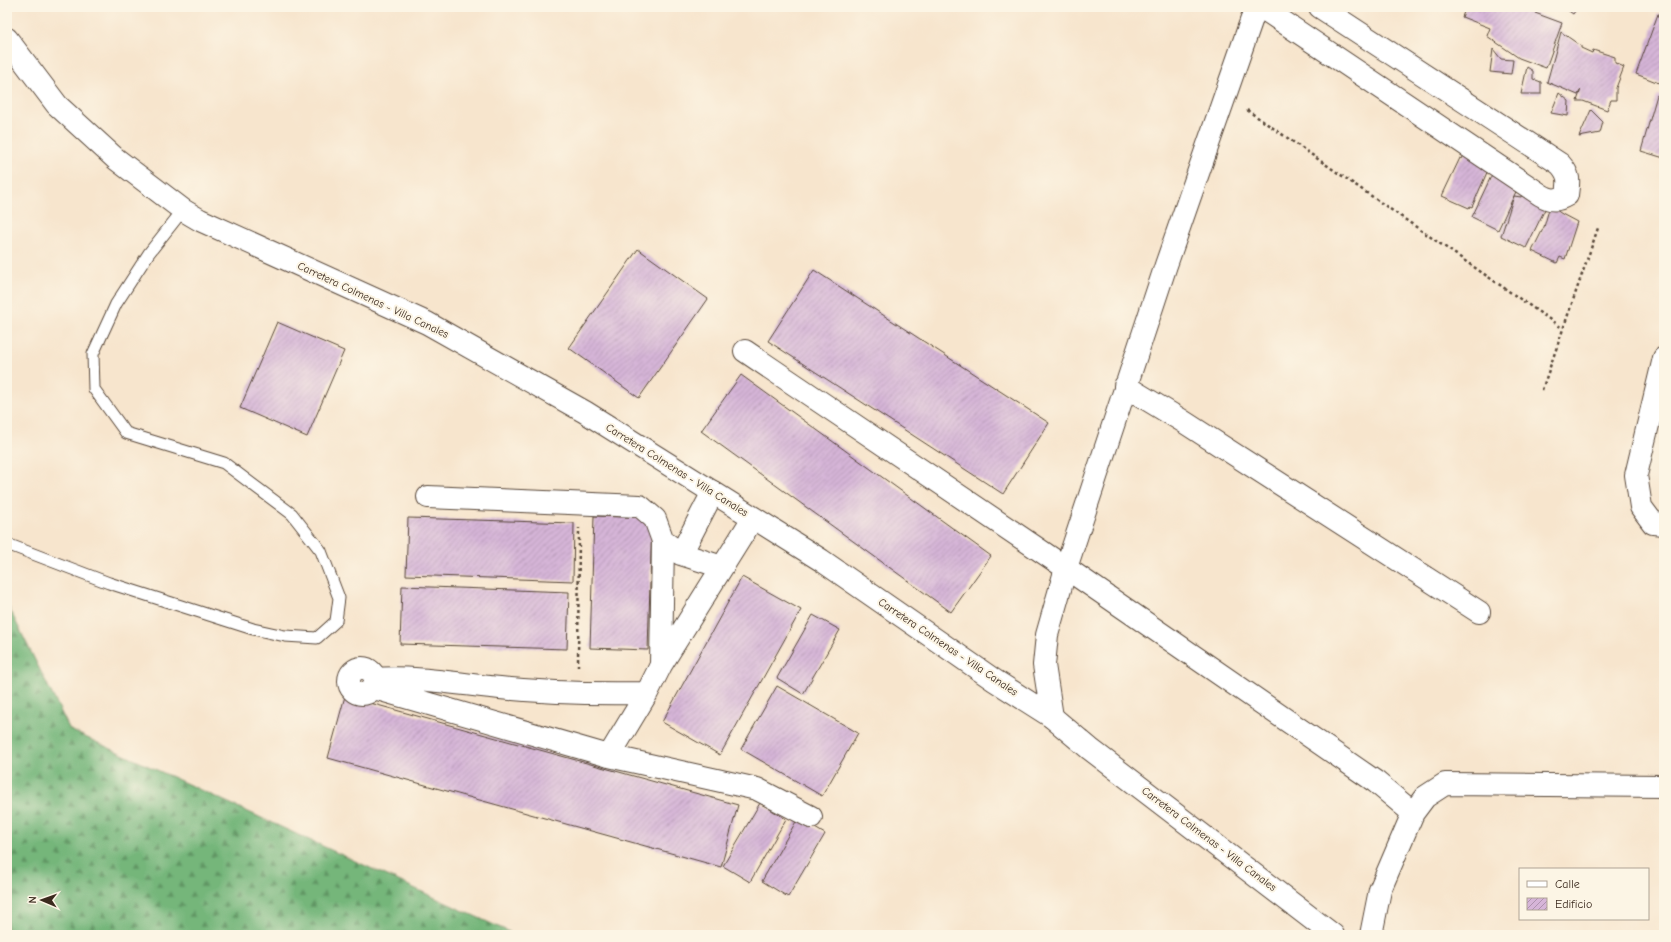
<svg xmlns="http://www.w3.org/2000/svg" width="1671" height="942" font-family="'Comic Neue',sans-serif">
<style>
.forest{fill:url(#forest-firs);stroke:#58704c}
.building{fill:url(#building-hatch)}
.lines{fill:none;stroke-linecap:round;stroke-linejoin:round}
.lane-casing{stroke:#574638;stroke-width:13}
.street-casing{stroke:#574638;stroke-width:24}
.secondary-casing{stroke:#574638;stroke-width:24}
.path{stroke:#574638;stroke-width:2.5;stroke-dasharray:3 3;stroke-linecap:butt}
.lane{stroke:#fff;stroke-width:11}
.street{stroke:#fff;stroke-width:22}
.secondary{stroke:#fff;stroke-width:22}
.labels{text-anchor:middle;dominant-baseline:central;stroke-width:4;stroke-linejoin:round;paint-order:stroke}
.street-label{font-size:11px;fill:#3b2a1e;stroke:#fcf5e5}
</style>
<defs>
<pattern id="forest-firs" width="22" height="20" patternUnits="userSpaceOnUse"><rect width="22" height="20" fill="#74b67a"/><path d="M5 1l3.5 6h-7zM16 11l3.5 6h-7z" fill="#609463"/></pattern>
<pattern id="building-hatch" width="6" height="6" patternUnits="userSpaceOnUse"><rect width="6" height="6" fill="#d6b5d8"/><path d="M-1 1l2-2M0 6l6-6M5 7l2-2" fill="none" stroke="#af93af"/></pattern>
</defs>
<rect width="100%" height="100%" fill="#fcf5e5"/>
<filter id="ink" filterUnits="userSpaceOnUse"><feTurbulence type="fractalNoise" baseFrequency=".025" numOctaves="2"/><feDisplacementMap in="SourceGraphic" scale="8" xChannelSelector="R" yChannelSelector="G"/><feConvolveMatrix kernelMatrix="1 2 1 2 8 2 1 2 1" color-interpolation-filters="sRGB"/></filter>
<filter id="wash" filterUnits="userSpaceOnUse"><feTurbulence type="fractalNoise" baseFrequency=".012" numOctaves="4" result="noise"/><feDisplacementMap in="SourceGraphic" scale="16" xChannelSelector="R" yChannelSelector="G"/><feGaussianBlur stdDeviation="0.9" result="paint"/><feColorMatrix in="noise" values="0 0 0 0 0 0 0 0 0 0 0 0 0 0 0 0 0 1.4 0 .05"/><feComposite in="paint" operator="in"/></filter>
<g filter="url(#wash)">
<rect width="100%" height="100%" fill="#f7e5cd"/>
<path class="forest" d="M7 604 70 730 516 935H7Z"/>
<g id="blocks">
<path class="building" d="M1466 7H1537L1535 13 1562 23 1546 68 1519 58 1487 36 1490 28 1462 17Z
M1563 7H1578L1573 14Z
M1658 14 1664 16V85L1636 74Z
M1561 32 1581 46V48L1592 53 1593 50 1615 57V63L1624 67 1616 88V100H1611L1607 110 1583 101H1577L1581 89 1578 95 1547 82Z
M1493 49 1501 59 1513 60 1511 74 1490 72Z
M1527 67 1533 71V79L1541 82V94H1521Z
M1559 93 1569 101 1568 116 1551 113Z
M1657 95 1664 97V158L1641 151Z
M1591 110 1603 122 1600 133 1579 137Z
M1466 151 1491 163 1472 207 1470 206 1469 208 1442 196 1460 158 1462 159Z
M1494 170 1520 183 1498 230 1472 217Z
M1523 193 1547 205 1526 248 1501 236 1514 196 1521 197Z
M1550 206 1562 214 1577 222 1565 259 1560 257 1557 263 1532 251 1544 227Z
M638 249 708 299 639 398 569 348Z
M814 270 1049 423 1003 494 768 341Z
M277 322 344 351 307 437 240 408Z
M741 375 991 556 951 612 701 431Z
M594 516 652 518 648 650 590 648Z
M408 518 574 523 573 581 406 575Z
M742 577 801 610 720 755 662 722Z
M402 586 569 592 567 649 400 644Z
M813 615 840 630 803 694 777 678Z
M777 686 858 733 822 796 741 749Z
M345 696 738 805 721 867 328 758Z
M760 803 786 819 750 882 723 866Z
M798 818 825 834 788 897 762 881Z"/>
</g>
</g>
<g filter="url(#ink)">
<use href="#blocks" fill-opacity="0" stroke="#574638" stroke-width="1"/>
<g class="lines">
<defs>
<path id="lane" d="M7 544 109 583 253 629 285 636 317 638 336 621 339 598 321 551 292 514 224 463 126 433 94 389 93 354 116 304 149 253 183 210"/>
<path id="street" d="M1261 7 1541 195C1551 201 1557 201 1567 195 1569 181 1570 175 1560 164L1320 7
M745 351 1066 568 1376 782 1413 813
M1664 358 1636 475 1641 507 1653 523 1664 524
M1125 386 1181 420 1479 612
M428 497 640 506 655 519 663 541 681 554 722 567
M681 554 713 492
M661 665 663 541
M349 681a13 13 0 1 1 26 0a13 13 0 1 1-26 0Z
M375 679C417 676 459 684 500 688 549 693 598 694 647 693
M374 688 609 756 757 789 811 817
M1052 717 1044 665 1047 635 1066 568 1166 265 1256 7
M609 756 647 693 661 665 753 518
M1371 935 1380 890 1413 813 1425 797 1445 784 1664 786"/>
<path id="secondary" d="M7 39 57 105 116 159 183 210 200 220 427 323 585 412 821 560 994 680 1052 717 1090 749 1333 935"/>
</defs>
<use href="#lane" class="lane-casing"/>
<use href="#street" class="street-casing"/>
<use href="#secondary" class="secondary-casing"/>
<path class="path" d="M1247 110 1562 328
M1542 390 1598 228
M578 667 579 528"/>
<use href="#lane" class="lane"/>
<use href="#street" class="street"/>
<use href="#secondary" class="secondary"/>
</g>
</g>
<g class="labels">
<g class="street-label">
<text transform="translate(373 300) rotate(25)">Carretera Colmenas - Villa Canales</text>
<text transform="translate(677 470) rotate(32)">Carretera Colmenas - Villa Canales</text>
<text transform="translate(948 647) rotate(34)">Carretera Colmenas - Villa Canales</text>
<text transform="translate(1209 839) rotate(37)">Carretera Colmenas - Villa Canales</text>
</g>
</g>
<rect width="1671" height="942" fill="none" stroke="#fcf5e5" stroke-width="24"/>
<rect x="1519" y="868" width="130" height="52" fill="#fcf5e5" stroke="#afa495"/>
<rect x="1527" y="881" width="20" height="6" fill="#ffffff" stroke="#afa495"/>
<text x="1555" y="888" font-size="12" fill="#3b2a1e">Calle</text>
<rect x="1527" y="898" width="20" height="12" fill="url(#building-hatch)" stroke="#afa495"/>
<text x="1555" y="908" font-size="12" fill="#3b2a1e">Edificio</text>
<g transform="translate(42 900) rotate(272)" stroke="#fcf5e5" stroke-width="3" paint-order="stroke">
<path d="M0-3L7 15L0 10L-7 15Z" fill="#3b2a1e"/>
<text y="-6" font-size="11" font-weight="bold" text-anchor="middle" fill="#3b2a1e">N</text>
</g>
</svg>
